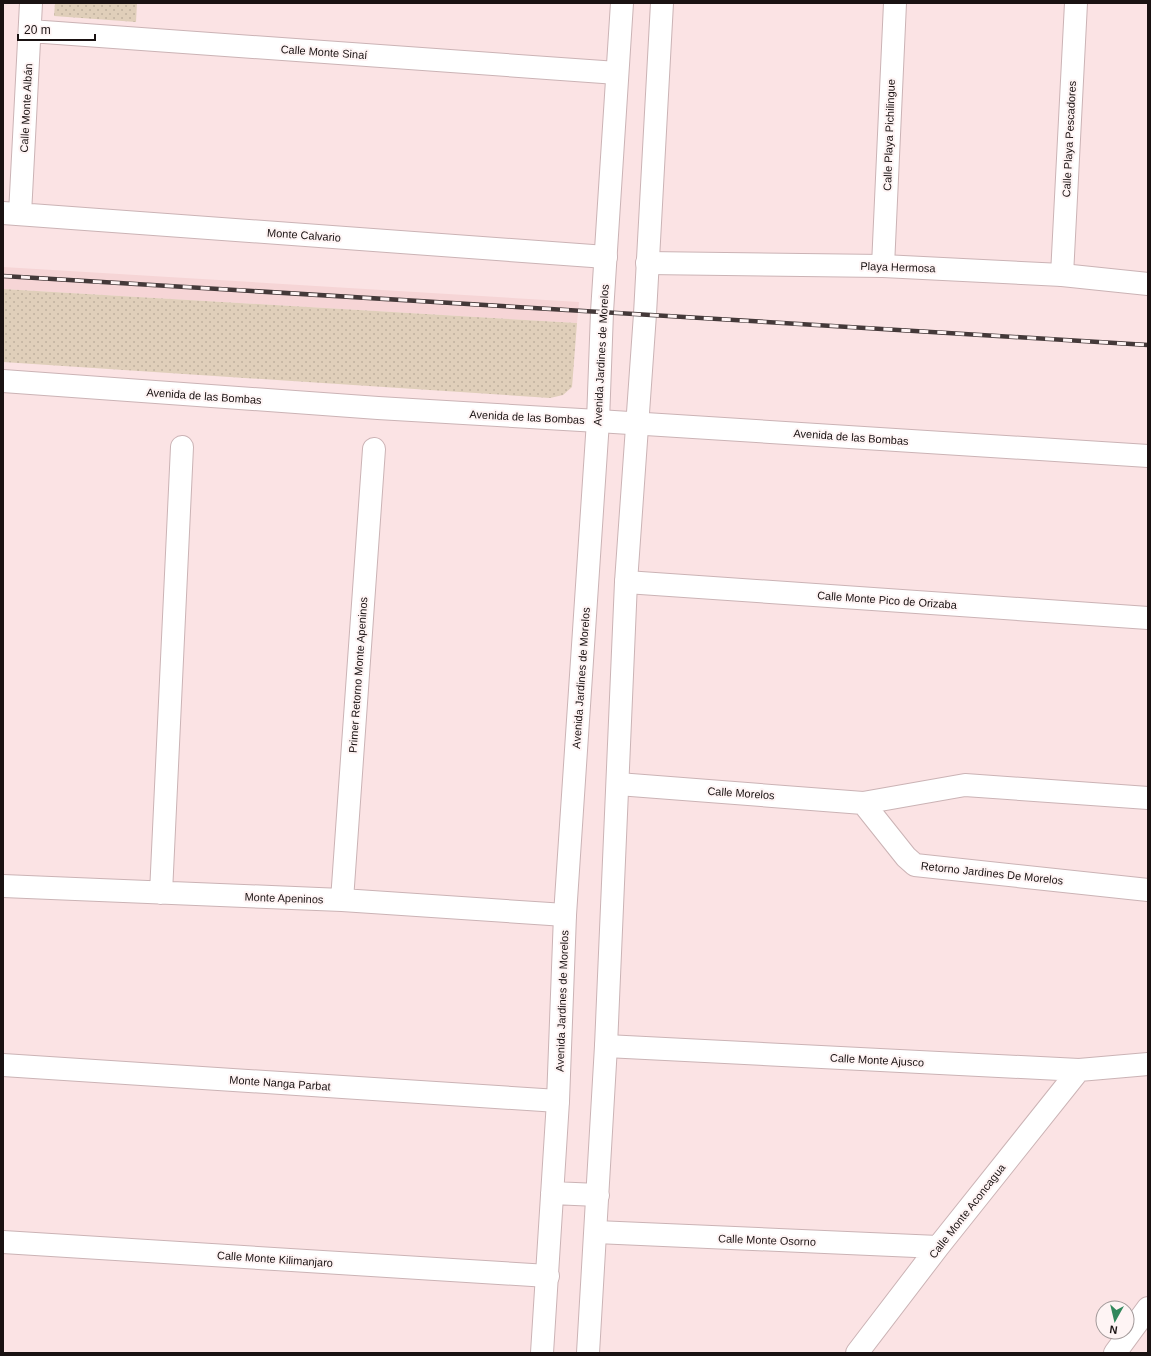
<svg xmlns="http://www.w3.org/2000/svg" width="1151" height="1356" font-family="Helvetica,sans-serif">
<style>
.built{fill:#f6d5d6}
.grass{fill:url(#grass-dots)}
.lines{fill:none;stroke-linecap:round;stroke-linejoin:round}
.minor-casing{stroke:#cbb3b5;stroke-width:24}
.tertiary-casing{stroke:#cbb3b5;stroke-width:24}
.secondary-casing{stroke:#cbb3b5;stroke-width:24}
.minor{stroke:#fff;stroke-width:22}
.tertiary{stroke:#fff;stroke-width:22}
.secondary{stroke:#fff;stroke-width:22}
.rail-casing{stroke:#443939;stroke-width:4.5}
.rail{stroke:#fef4f4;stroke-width:3;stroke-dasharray:9;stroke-linecap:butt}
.labels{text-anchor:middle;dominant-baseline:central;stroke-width:4;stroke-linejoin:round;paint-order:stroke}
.street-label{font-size:11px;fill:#1a1212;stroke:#fef4f4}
</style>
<defs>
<pattern id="grass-dots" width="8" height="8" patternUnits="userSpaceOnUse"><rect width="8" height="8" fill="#e0cfba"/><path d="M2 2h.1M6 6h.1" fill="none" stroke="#c0b19f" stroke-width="1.8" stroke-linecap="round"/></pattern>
</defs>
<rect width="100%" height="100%" fill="#fbe3e4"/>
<path class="built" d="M3 267 579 302 577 323 3 289Z"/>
<path class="grass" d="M55 3H137L136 22 54 16Z
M3 289 577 323 572 387 563 395 550 398 3 362Z"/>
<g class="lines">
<defs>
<path id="minor" d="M30 31 617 73
M3 213 606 257
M20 214 31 3
M883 266 895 3
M1062 275 1076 3
M3 381 378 408 598 421
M626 582 1148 618
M618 784 863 803 965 785 1148 798
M863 803 906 857 915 865 1148 890
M3 886 342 900 565 915
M161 893 182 447
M342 900 374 449
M606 1046 1079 1070 1148 1064
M3 1065 558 1101
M596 1232 938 1247
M3 1242 548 1276
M857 1353 938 1247 1079 1070
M1115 1353 1148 1308"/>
<path id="tertiary" d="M647 263 883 266 1062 275 1148 284
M598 421 1148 456"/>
<path id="secondary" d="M552 1193 598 1195
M542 1353 558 1101 565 915 598 421 602 312 622 3
M588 1353 606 1046 626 582 645 314 662 3"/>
</defs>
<use href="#minor" class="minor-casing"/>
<use href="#tertiary" class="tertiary-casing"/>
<use href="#secondary" class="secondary-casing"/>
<use href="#minor" class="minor"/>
<use href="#tertiary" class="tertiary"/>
<use href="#secondary" class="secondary"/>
<defs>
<path id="rail" d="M3 276 1148 345"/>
</defs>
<use href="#rail" class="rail-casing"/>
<use href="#rail" class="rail"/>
</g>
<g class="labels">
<g class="street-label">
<text transform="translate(324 52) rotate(4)">Calle Monte Sinaí</text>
<text transform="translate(26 108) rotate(-87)">Calle Monte Albán</text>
<text transform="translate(889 135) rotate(-88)">Calle Playa Pichilingue</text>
<text transform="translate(1069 139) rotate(-87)">Calle Playa Pescadores</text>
<text transform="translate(304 235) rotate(4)">Monte Calvario</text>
<text transform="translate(898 267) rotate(2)">Playa Hermosa</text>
<text transform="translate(601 355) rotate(-87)">Avenida Jardines de Morelos</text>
<text transform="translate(204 396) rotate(4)">Avenida de las Bombas</text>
<text transform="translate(527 417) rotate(3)">Avenida de las Bombas</text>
<text transform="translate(851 437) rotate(4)">Avenida de las Bombas</text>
<text transform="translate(887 600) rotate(4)">Calle Monte Pico de Orizaba</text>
<text transform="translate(358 675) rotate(-86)">Primer Retorno Monte Apeninos</text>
<text transform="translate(581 678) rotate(-86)">Avenida Jardines de Morelos</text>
<text transform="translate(741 793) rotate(4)">Calle Morelos</text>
<text transform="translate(992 873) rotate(6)">Retorno Jardines De Morelos</text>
<text transform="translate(284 898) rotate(2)">Monte Apeninos</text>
<text transform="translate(562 1001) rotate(-88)">Avenida Jardines de Morelos</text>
<text transform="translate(877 1060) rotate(3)">Calle Monte Ajusco</text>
<text transform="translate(280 1083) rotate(4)">Monte Nanga Parbat</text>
<text transform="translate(967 1211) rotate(-52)">Calle Monte Aconcagua</text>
<text transform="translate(767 1240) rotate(2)">Calle Monte Osorno</text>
<text transform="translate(275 1259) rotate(4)">Calle Monte Kilimanjaro</text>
</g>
</g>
<rect width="1151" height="1356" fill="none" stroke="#1a1212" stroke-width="8"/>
<g transform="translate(1115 1320) rotate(188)"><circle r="19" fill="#fef4f4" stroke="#a39a9a"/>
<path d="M0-3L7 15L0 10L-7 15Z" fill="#31885c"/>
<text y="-6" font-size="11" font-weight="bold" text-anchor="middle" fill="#1a1212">N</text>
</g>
<path d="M18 34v6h77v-6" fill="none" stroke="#1a1212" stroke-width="2"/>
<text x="24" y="34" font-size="12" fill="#1a1212" stroke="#fef4f4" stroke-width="3" paint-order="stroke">20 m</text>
</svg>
